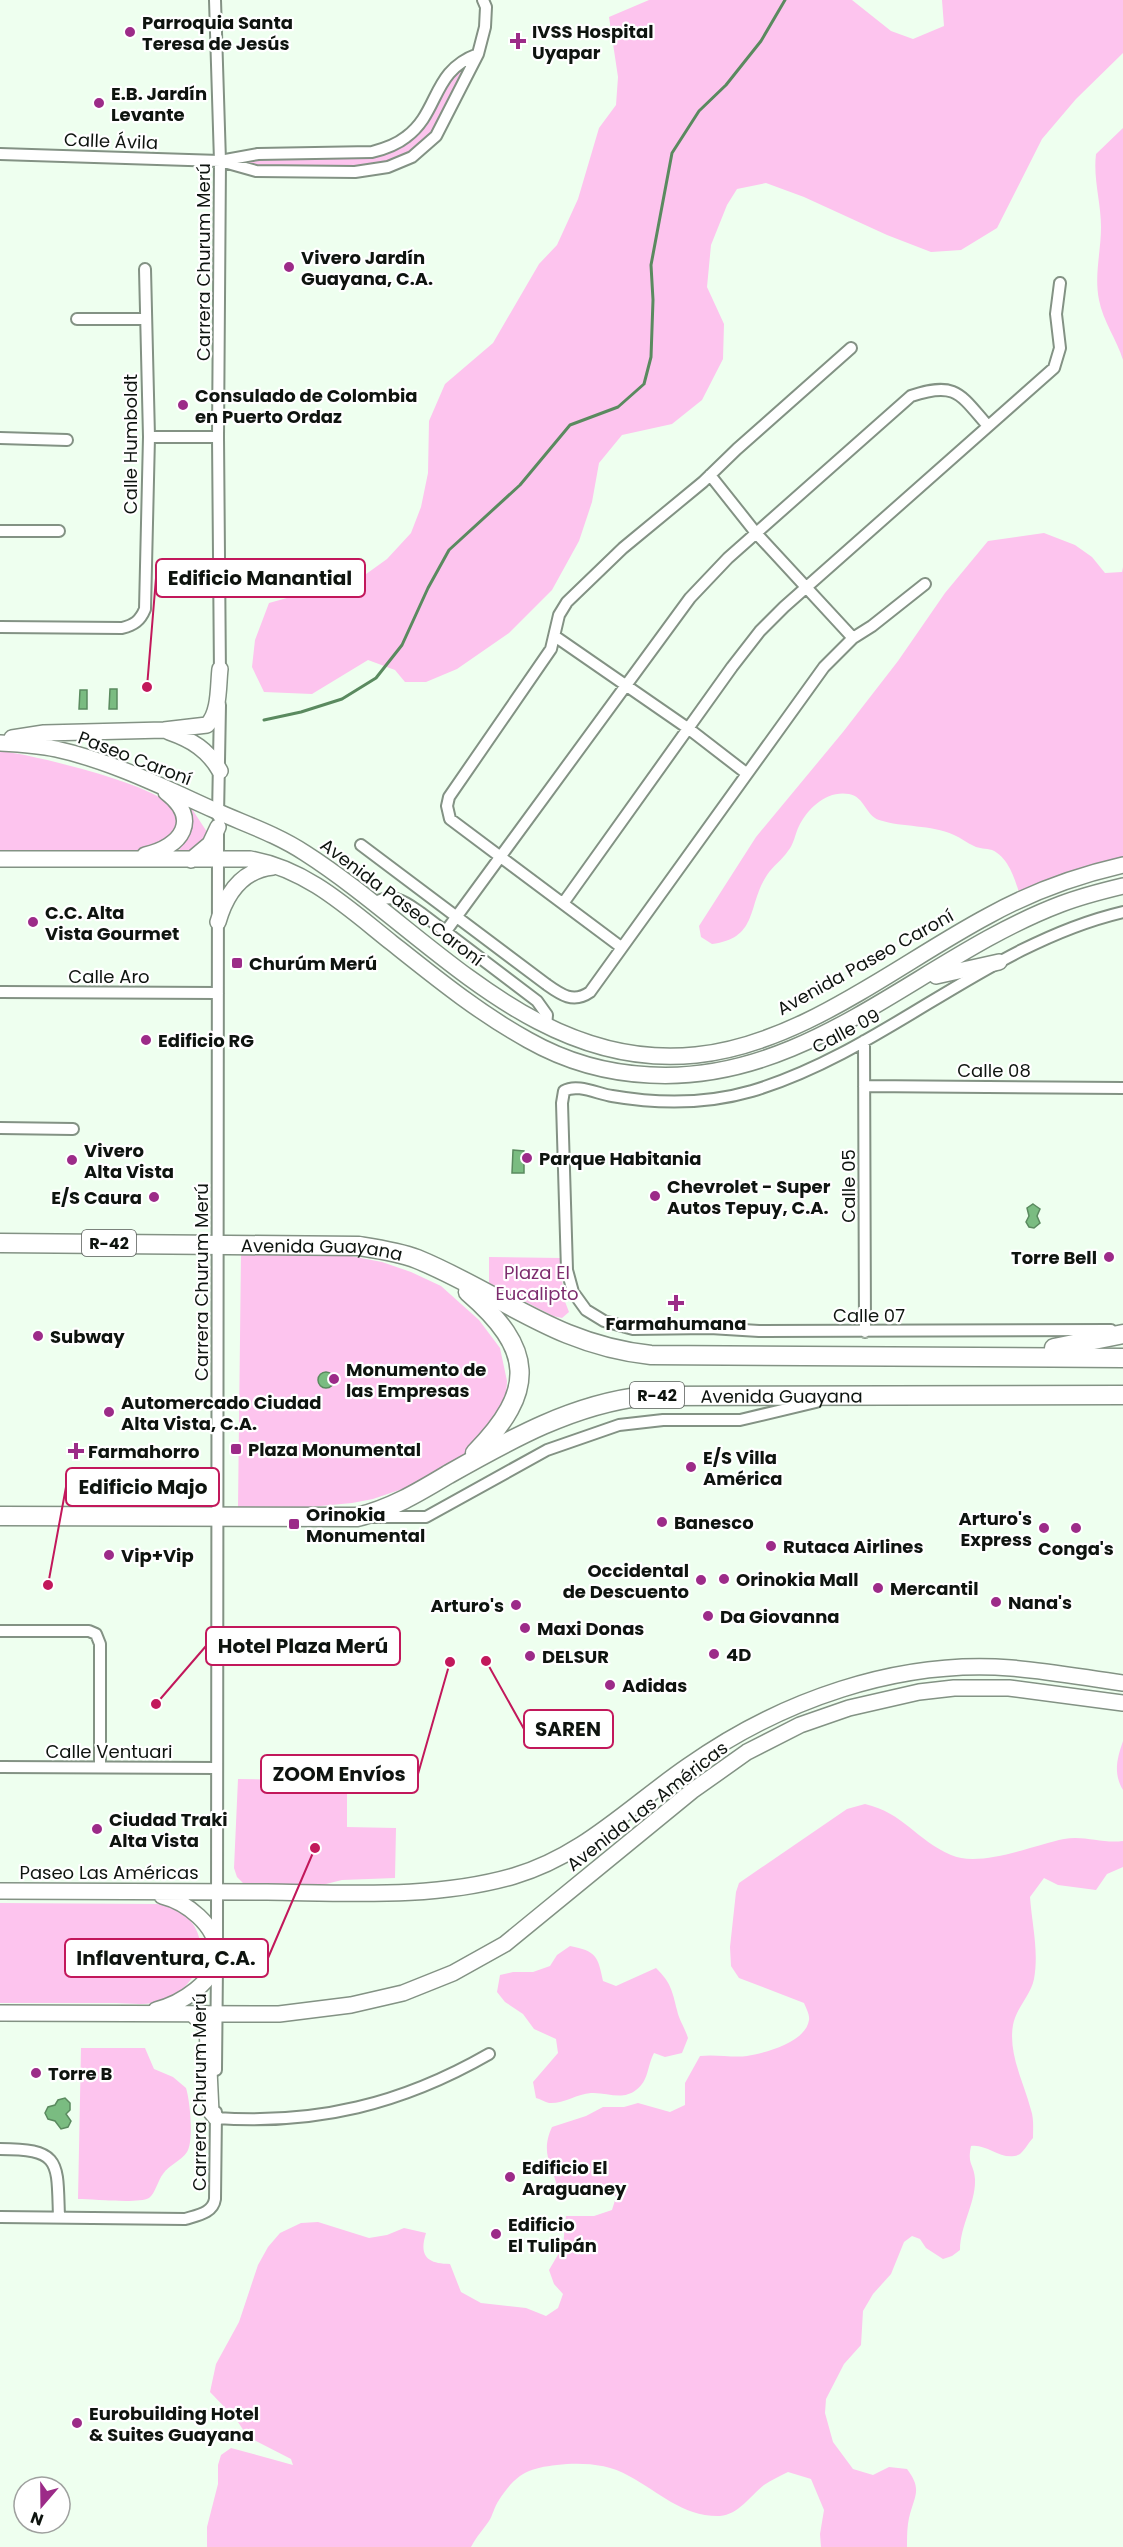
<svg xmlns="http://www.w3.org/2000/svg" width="1123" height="2547" font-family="Poppins,sans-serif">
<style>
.green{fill:#fdc4ee}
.water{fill:#7abc81;stroke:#5a8a5f;stroke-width:1.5}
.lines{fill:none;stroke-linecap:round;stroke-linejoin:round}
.stream{stroke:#5a8a5f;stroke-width:3}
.street-casing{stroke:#839284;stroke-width:14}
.secondary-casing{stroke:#839284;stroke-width:18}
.primary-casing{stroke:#839284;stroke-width:21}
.street{stroke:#fff;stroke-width:10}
.secondary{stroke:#fff;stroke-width:15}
.primary{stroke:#fff;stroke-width:18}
.poi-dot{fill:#9c2b88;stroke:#fff;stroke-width:2}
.labels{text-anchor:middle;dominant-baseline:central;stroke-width:4.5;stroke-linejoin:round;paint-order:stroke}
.shield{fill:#fff;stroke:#565a57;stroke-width:1.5}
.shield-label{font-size:16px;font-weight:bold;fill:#0e140f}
.poi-label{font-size:18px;font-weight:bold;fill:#0e140f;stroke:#fff;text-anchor:start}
.street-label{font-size:18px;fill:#0e140f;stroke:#fff}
.park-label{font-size:18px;fill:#7d2c6e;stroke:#fff}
.leader{fill:none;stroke:#c2185b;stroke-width:2}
.callout-dot{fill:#c2185b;stroke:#fff;stroke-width:2}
.callout{fill:#fff;stroke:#c2185b;stroke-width:2}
.callout-label{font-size:20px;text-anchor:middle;font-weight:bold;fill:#0e140f}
</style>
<rect width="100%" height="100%" fill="#eeffef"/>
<path class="green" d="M649 0H852L891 31 913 39 944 26 942 0H1123V53L1076 99 1042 139 997 228 961 250 931 252 887 235 804 197 766 183 737 189 727 205 711 245 707 287 724 324 723 359 702 400 672 424 622 435 599 463 592 502 579 541 552 590 509 633 457 669 426 682H405L395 670 368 660 312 694 264 692 252 667 255 640 269 603 362 577 387 559 411 533 421 507 428 473 429 421 445 384 493 343 539 264 557 245 578 199 599 128 616 105 618 77 609 17Z
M478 54 436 136 388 167 256 171 221 161 359 153 407 137 446 76Z
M1123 128V360C1117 340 1103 321 1099 300 1094 275 1101 252 1101 227 1101 202 1093 179 1096 154Z
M1044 533 1075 545 1092 557 1105 573 1122 572 1123 567V866L1021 899C1016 883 1010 858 992 850 986 848 979 849 974 846 967 843 961 838 954 835 930 824 904 828 879 820 865 815 865 797 849 794 827 790 808 808 799 826 795 834 794 844 788 851 782 860 773 866 767 875 747 905 759 938 712 944L701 937 699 926 756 837 843 732 898 661 945 593 988 541Z
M0 751C31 754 148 783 169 804 176 811 177 819 178 829L155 851 0 850Z
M188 806 192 809 209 835 193 852 176 855 189 834Z
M241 1254 345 1255 382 1262 411 1272 441 1286 479 1320 500 1348 507 1381 506 1396 501 1412 464 1459 411 1486 373 1499 352 1503 310 1507H238Z
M489 1257 560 1258 564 1299 569 1312 562 1318 553 1316 489 1283Z
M1123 1741V1790C1113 1773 1117 1759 1123 1741Z
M238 1779 347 1781V1827L396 1828 395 1878 342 1880 318 1886 245 1885 237 1877 234 1868Z
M865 1804C904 1813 916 1840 951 1855 980 1868 1034 1845 1064 1839 1084 1835 1103 1844 1123 1841V1867L1107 1874 1096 1890 1058 1885 1044 1878 1030 1897C1032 1925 1039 1951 1034 1979 1031 1995 1016 2008 1013 2025 1008 2054 1024 2083 1031 2110 1034 2119 1033 2129 1033 2138 1029 2142 1024 2151 1020 2154 1003 2163 987 2143 971 2146 967 2165 974 2164 975 2179 976 2203 960 2225 960 2250L952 2256 943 2259 926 2248 920 2239 912 2236 904 2242 891 2274 873 2294 863 2311 861 2345 844 2364 826 2399 825 2413 833 2442 853 2469 873 2475 889 2467 907 2469C923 2490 914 2496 909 2518 907 2527 907 2538 907 2547H821L820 2534 824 2510 811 2479 788 2472C780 2476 771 2480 764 2485 751 2495 738 2515 720 2516 683 2517 659 2492 629 2476 610 2465 589 2463 567 2464 533 2467 518 2470 499 2500 494 2507 493 2515 489 2521 483 2530 476 2537 471 2547H207V2527L218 2484V2465L221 2455 231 2448 293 2465 291 2459 248 2437 236 2419 210 2392 216 2364 239 2322 258 2265 268 2247 280 2233 301 2223 318 2222 369 2238 387 2235 404 2228 426 2233C419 2255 426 2264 450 2264L461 2292 481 2303 526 2308 546 2316 558 2308 563 2294 554 2284 549 2270 563 2246 566 2216H594L612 2210 616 2197 609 2187C587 2193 580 2197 558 2189 552 2165 540 2153 552 2127L586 2116 603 2107H624L638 2103 670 2112 685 2105V2083L700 2056C716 2054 733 2058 747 2056 766 2053 806 2042 809 2020 810 2015 806 2008 804 2003L739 1978 731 1966 730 1947 736 1892 739 1883 847 1809Z
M0 1903 157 1904C215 1912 214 1982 162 2001 148 2006 130 2003 116 2003 77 2003 39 2003 0 2003Z
M570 1946C596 1951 598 1956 603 1981L616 1986 656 1968C671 1983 672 1990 677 2010 679 2020 685 2028 688 2038L682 2053 665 2057 654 2053C647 2066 649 2081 636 2090 622 2101 607 2092 591 2093 577 2094 563 2104 549 2103 545 2102 540 2099 536 2098L533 2082 558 2053 556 2039 534 2029 523 2014 505 2002 497 1992 500 1975 513 1972H533L550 1966 557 1955Z
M81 2048H145L154 2069 173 2077 186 2088C190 2100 194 2141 187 2152 181 2161 169 2165 163 2174 158 2180 155 2194 149 2198 138 2204 93 2199 78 2199Z"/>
<path class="water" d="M110 689H117V709H109Z
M80 690H87V709H79Z
M513 1150 524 1151V1173H512Z
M1033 1204 1040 1209 1037 1216 1040 1223 1034 1228 1029 1227 1026 1222 1029 1216 1027 1208Z
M318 1380a8 8 0 1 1 16 0a8 8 0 1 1-16 0Z
M65 2098 70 2103V2110L66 2114 71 2121 68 2127 61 2129 55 2121 48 2119 45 2113 48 2107 55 2105 58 2100Z"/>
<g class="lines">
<path class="stream" d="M264 720 301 712 342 699 376 678 402 645 428 588 449 550 520 485 570 425 618 407 644 384 651 357 653 300 651 265 672 153 699 111 726 85 761 41 785 0"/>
<defs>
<path id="street" d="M215 0 220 161 218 437 220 675
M0 154 220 161 258 154 372 152C384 149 396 145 406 137 440 112 431 71 478 54
M224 162 256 171 355 172 388 167 412 157 436 136 478 54 485 27 486 7 483 0
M77 319H145
M149 437H218
M0 438 67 440
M710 475 756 533 853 638
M0 531H59
M0 627 122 628C134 625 140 621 145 609L149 437 145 269
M556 637 689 729 746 773
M218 816 220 705
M361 845 546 984C560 994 573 1004 590 992L824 667 853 638 872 626 925 584
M564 902 732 667 760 631 784 607 1054 368 1060 348 1056 314 1060 283
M374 903C393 892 405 902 421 913L537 1001 547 1015 546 1026
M446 931 690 598 728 558 911 396C956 381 960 394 988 426
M621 947 450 819 447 806 449 797 551 649 559 615 567 602 623 548 703 482 737 449 851 348
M0 992 218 993
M864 1041 865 1332
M864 1086 1123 1088
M0 1128 73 1129
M1111 1330 759 1331 710 1328 633 1329 604 1321 586 1310 573 1292 567 1270 562 1103 564 1091C577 1083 598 1094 612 1096 658 1104 707 1104 752 1091 885 1051 987 944 1123 912
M373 1517H426L547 1450 619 1425 663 1420H740L816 1402
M0 1631H89L96 1634 100 1644V1767
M0 1767 217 1768
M217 1941 218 831
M216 2070 217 1965
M216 2118C316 2125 402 2104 489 2054
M0 2149C62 2149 57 2162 59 2217
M0 2217 185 2219C198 2215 213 2213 215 2199L216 2112"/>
<path id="secondary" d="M169 732C192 740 208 750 220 771
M12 738 44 733 164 730 207 725C220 713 218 685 220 669
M0 743C19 744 38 745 56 749 111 761 163 787 214 810 245 824 276 834 305 853 427 931 535 1072 696 1055 802 1044 896 965 988 916 1031 892 1075 876 1123 865
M145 855C182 847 201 819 166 792
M0 859H250C307 869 348 908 392 943 436 978 479 1013 528 1040 565 1061 607 1073 650 1075 809 1084 921 957 1061 904 1082 896 1102 891 1123 886
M191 860 210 844 218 827
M218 922C226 894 242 870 273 867
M936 976 999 962
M0 1891C89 1891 178 1891 267 1892 350 1893 434 1899 514 1876 583 1856 631 1805 688 1766 780 1701 897 1659 1011 1668 1049 1671 1086 1678 1123 1683
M156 2010C180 2004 217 1982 217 1953 217 1925 186 1902 162 1896
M0 2013 279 2014 351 2005 403 1993 453 1973 505 1944 692 1791 747 1752 800 1725 849 1708 919 1692 954 1688H1009L1123 1703
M192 2014 207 2027 211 2112 216 2118"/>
<g id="primary">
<path id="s1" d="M0 1243 359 1246C378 1249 399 1252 417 1259 502 1294 555 1345 651 1355L1123 1358"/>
<path d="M468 1292C534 1349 537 1390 475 1453"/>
<path d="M1054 1348 1123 1334"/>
<path id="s2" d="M0 1516 357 1517C391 1509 419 1492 449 1474 511 1439 573 1404 645 1396L1123 1395"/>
</g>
</defs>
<use href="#street" class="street-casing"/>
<use href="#secondary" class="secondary-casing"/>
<use href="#primary" class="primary-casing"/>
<use href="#street" class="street"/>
<use href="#secondary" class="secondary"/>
<use href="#primary" class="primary"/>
</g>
<g class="poi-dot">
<circle cx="130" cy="32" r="6"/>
<path d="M515 32h6v6h6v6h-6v6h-6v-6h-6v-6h6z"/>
<circle cx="99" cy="103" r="6"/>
<circle cx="289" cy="267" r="6"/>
<circle cx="183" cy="405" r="6"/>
<circle cx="33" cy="922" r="6"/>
<rect x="231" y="957" width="12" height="12" rx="3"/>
<circle cx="146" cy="1040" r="6"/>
<circle cx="527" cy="1158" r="6"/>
<circle cx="72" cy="1160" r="6"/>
<circle cx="655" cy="1196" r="6"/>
<circle cx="154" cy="1197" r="6"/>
<circle cx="1109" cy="1257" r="6"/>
<path d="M673 1294h6v6h6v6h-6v6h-6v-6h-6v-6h6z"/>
<circle cx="38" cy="1336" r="6"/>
<circle cx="334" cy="1379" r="6"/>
<circle cx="109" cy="1412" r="6"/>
<rect x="230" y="1443" width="12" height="12" rx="3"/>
<path d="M73 1442h6v6h6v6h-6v6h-6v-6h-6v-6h6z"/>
<circle cx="691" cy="1467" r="6"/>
<circle cx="662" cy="1522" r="6"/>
<rect x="288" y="1518" width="12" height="12" rx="3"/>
<circle cx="1044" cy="1528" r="6"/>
<circle cx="1076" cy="1528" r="6"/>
<circle cx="771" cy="1546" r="6"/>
<circle cx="109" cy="1555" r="6"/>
<circle cx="724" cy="1579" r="6"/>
<circle cx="701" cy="1580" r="6"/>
<circle cx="878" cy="1588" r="6"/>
<circle cx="996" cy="1602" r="6"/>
<circle cx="516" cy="1605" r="6"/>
<circle cx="708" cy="1616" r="6"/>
<circle cx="525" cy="1628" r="6"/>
<circle cx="714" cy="1654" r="6"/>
<circle cx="530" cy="1656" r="6"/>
<circle cx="610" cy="1685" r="6"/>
<circle cx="97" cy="1829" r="6"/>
<circle cx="36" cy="2073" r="6"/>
<circle cx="510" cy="2177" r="6"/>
<circle cx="496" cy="2234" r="6"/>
<circle cx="77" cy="2423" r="6"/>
</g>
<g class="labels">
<g class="shield">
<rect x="82" y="1230" width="54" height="26" rx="4.5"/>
<rect x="630" y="1382" width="54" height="26" rx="4.5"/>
</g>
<g class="shield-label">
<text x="109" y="1243">R-42</text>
<text x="657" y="1395">R-42</text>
</g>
<g class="poi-label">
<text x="142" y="22">Parroquia Santa<tspan x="142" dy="21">Teresa de Jesús</tspan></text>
<text x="532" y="31">IVSS Hospital<tspan x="532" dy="21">Uyapar</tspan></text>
<text x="111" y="93">E.B. Jardín<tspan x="111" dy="21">Levante</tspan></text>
<text x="301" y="257">Vivero Jardín<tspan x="301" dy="21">Guayana, C.A.</tspan></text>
<text x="195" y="395">Consulado de Colombia<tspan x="195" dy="21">en Puerto Ordaz</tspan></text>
<text x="45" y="912">C.C. Alta<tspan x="45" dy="21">Vista Gourmet</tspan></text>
<text x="249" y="963">Churúm Merú</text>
<text x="158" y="1040">Edificio RG</text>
<text x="84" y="1150">Vivero<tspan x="84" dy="21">Alta Vista</tspan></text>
<text x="539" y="1158">Parque Habitania</text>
<text x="667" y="1186">Chevrolet - Super<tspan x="667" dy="21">Autos Tepuy, C.A.</tspan></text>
<text x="142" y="1197" text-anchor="end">E/S Caura</text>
<text x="1097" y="1257" text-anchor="end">Torre Bell</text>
<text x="676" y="1323" text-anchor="middle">Farmahumana</text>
<text x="50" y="1336">Subway</text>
<text x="346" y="1369">Monumento de<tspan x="346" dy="21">las Empresas</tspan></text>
<text x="121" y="1402">Automercado Ciudad<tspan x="121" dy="21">Alta Vista, C.A.</tspan></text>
<text x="248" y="1449">Plaza Monumental</text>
<text x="88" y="1451">Farmahorro</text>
<text x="703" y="1457">E/S Villa<tspan x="703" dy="21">América</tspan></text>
<text x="306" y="1514">Orinokia<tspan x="306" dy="21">Monumental</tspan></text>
<text x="1032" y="1518" text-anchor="end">Arturo's<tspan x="1032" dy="21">Express</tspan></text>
<text x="674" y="1522">Banesco</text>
<text x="783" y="1546">Rutaca Airlines</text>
<text x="1076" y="1548" text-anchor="middle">Conga's</text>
<text x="121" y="1555">Vip+Vip</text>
<text x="689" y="1570" text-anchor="end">Occidental<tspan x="689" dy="21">de Descuento</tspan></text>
<text x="736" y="1579">Orinokia Mall</text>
<text x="890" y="1588">Mercantil</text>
<text x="1008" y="1602">Nana's</text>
<text x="504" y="1605" text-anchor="end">Arturo's</text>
<text x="720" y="1616">Da Giovanna</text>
<text x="537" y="1628">Maxi Donas</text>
<text x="726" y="1654">4D</text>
<text x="542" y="1656">DELSUR</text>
<text x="622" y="1685">Adidas</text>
<text x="109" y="1819">Ciudad Traki<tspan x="109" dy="21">Alta Vista</tspan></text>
<text x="48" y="2073">Torre B</text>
<text x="522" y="2167">Edificio El<tspan x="522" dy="21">Araguaney</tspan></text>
<text x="508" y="2224">Edificio<tspan x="508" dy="21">El Tulipán</tspan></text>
<text x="89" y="2413">Eurobuilding Hotel<tspan x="89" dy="21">&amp; Suites Guayana</tspan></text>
</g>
<g class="street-label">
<text transform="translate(111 141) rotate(2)">Calle Ávila</text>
<text transform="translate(203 262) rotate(-90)">Carrera Churum Merú</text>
<text transform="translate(130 444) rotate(-90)">Calle Humboldt</text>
<text transform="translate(135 758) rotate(21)">Paseo Caroní</text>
<text transform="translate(402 902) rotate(37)">Avenida Paseo Caroní</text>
<text transform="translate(865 962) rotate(-29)">Avenida Paseo Caroní</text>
<text x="109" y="976">Calle Aro</text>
<text transform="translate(846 1031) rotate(-28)">Calle 09</text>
<text x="994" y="1070">Calle 08</text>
<text transform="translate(848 1186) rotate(-90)">Calle 05</text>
<text stroke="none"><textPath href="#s1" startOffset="322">Avenida Guayana</textPath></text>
<text transform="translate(201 1282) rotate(-90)">Carrera Churum Merú</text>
<text x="869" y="1315">Calle 07</text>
<text stroke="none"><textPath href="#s2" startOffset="808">Avenida Guayana</textPath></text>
<text x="109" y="1751">Calle Ventuari</text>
<text transform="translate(647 1806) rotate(-38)">Avenida Las Américas</text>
<text x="109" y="1872">Paseo Las Américas</text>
<text transform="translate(199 2092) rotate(-90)">Carrera Churum Merú</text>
</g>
<g class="park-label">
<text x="537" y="1272">Plaza El<tspan x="537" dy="21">Eucalipto</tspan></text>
</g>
</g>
<path class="leader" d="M147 687L156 578M48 1585L66 1487M156 1704L206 1646M486 1661L524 1729M450 1662L418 1774M315 1848L268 1958"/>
<g class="callout-dot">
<circle cx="147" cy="687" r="6"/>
<circle cx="48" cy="1585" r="6"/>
<circle cx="156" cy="1704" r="6"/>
<circle cx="486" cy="1661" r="6"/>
<circle cx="450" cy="1662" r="6"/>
<circle cx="315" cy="1848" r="6"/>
</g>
<g class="callout">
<rect x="156" y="559" width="209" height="38" rx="6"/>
<rect x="66" y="1468" width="153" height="38" rx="6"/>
<rect x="206" y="1627" width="194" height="38" rx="6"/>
<rect x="524" y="1710" width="89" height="38" rx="6"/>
<rect x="261" y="1755" width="157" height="38" rx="6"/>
<rect x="65" y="1939" width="203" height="38" rx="6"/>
</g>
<g class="callout-label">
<text x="260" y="585">Edificio Manantial</text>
<text x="143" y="1494">Edificio Majo</text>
<text x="303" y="1653">Hotel Plaza Merú</text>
<text x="568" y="1736">SAREN</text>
<text x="339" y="1781">ZOOM Envíos</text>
<text x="166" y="1965">Inflaventura, C.A.</text>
</g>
<g transform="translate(42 2505) rotate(200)"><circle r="28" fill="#ffffff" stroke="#9fa19f" stroke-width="1.5"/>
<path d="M0-4.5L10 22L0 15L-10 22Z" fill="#9c2b88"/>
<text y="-9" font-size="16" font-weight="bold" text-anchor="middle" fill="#0e140f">N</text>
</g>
</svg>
